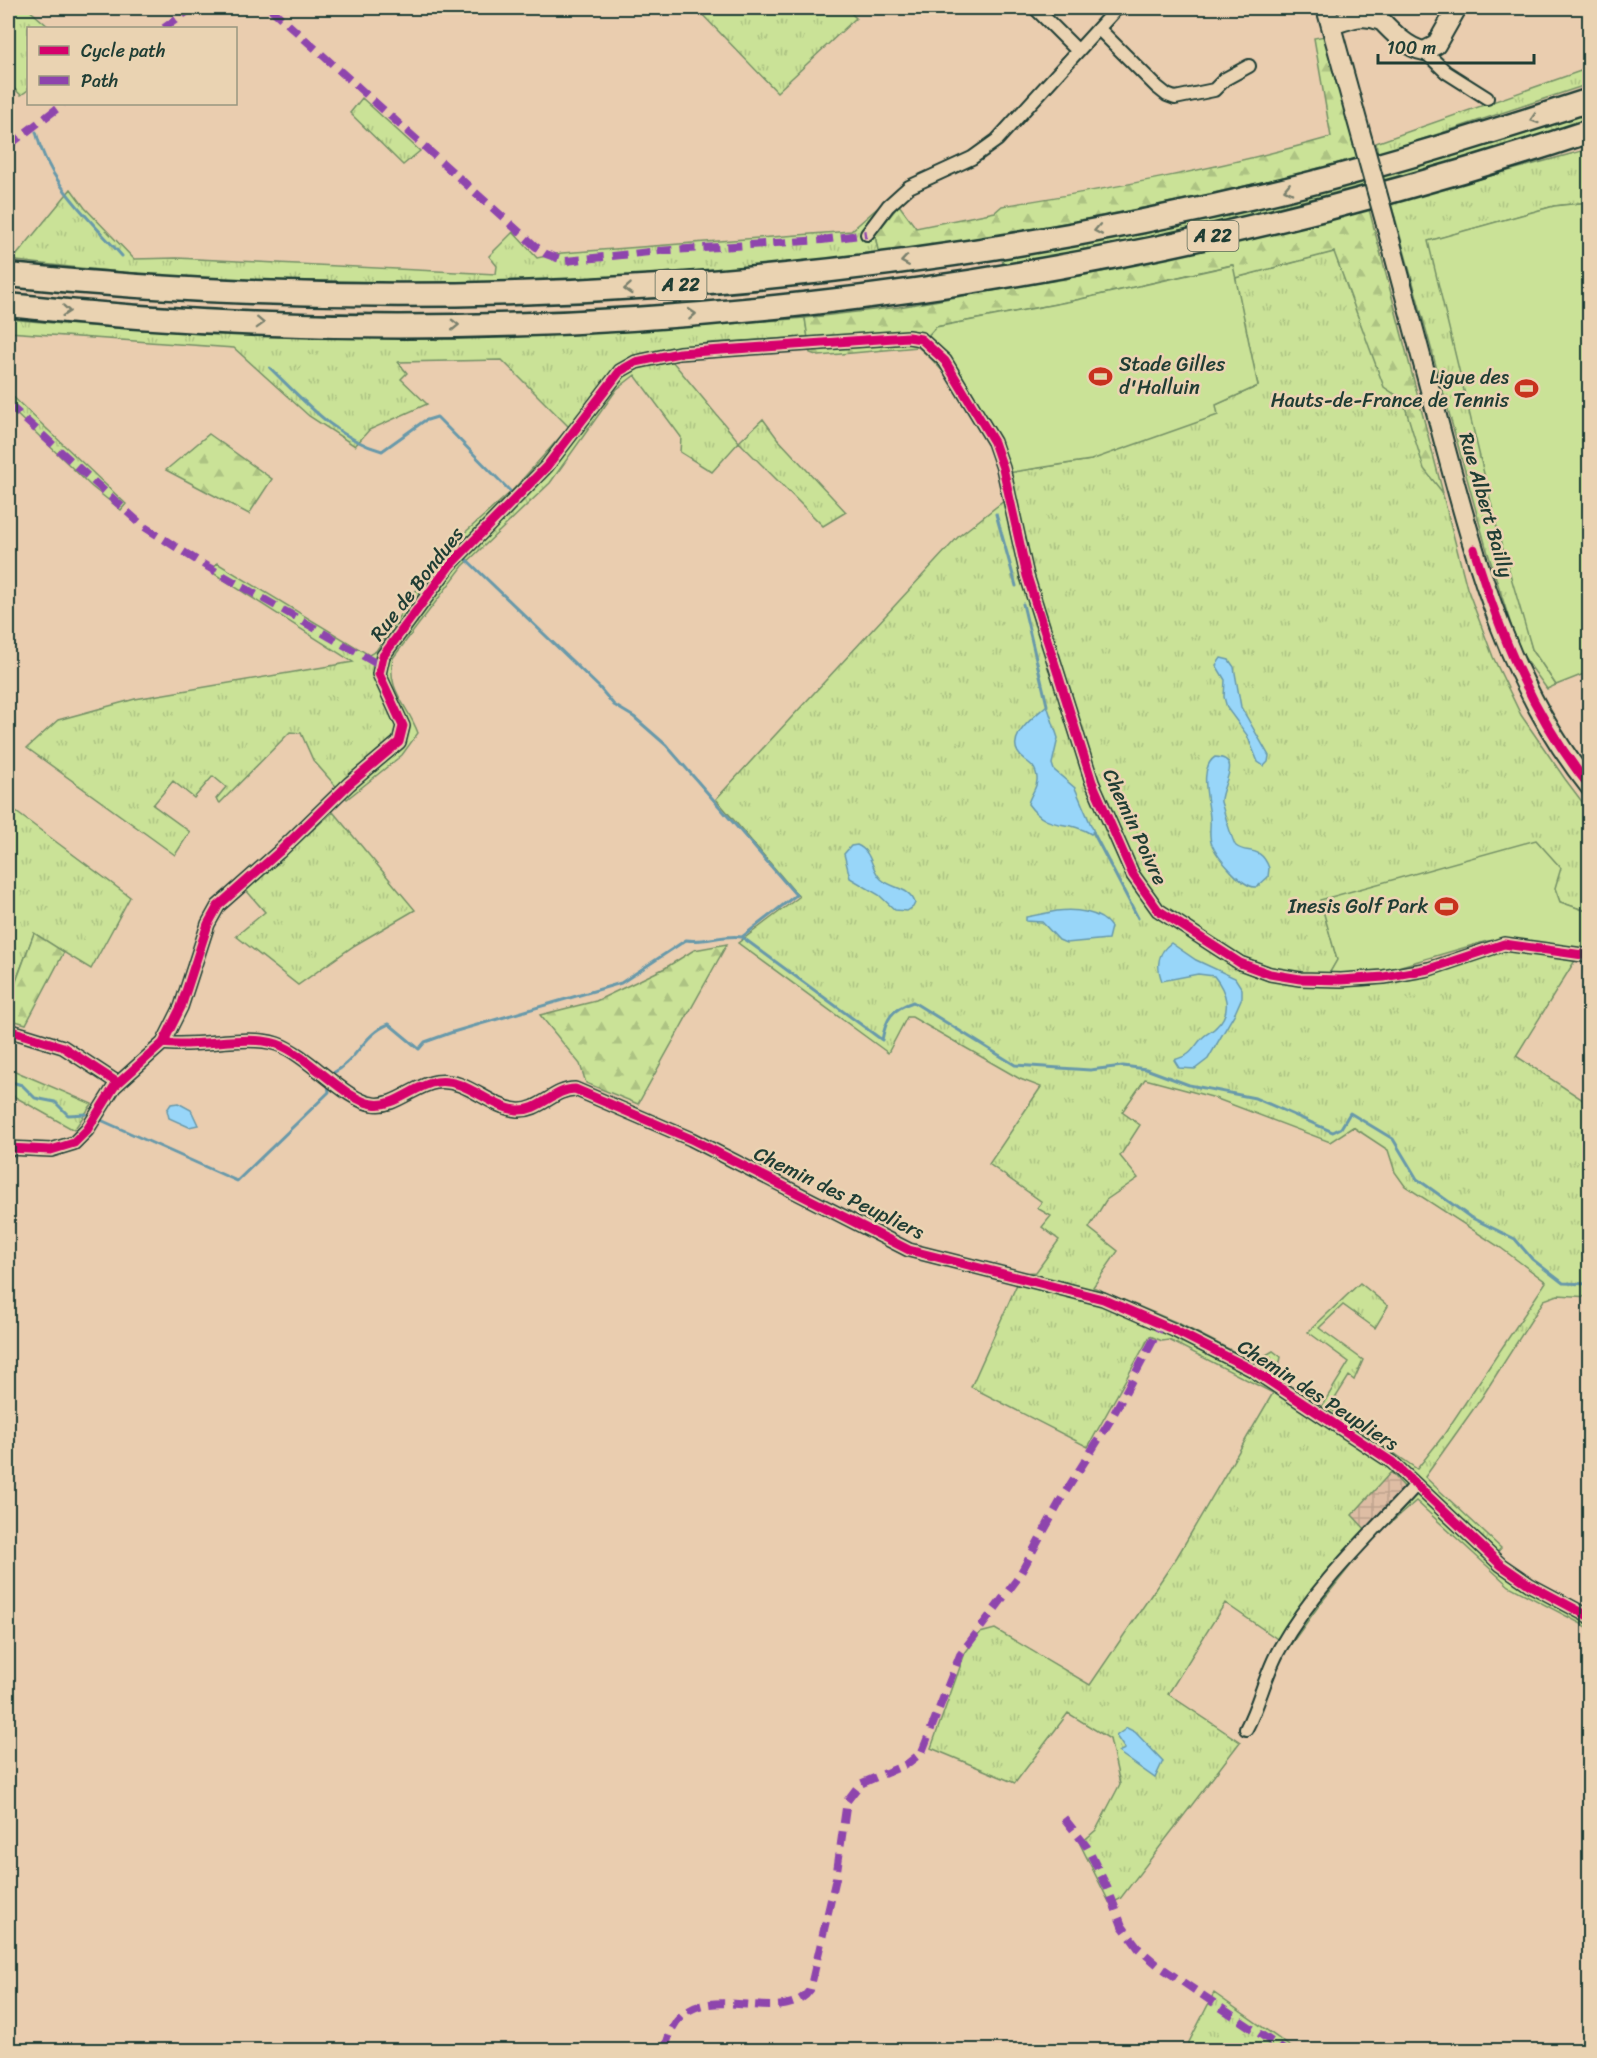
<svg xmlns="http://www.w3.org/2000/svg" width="1597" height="2058" font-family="Sriracha,sans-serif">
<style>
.industrial{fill:url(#industrial-grid)}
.grass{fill:url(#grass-tufts);stroke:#749066;stroke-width:1.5;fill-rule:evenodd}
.forest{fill:url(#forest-firs);stroke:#749066;stroke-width:1.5}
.pitch{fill:#cae297;stroke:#749066;stroke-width:1.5}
.water{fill:#98d6f9;stroke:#6899aa;stroke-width:1.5}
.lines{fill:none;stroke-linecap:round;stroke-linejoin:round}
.stream{stroke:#6899aa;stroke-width:3}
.street-casing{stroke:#1f3d34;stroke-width:16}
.secondary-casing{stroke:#1f3d34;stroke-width:22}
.highway-casing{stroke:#1f3d34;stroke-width:27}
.street{stroke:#ead3b2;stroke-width:12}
.secondary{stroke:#ead3b2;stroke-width:18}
.highway{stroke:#ead3b2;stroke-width:22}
.secondary-bridge-casing{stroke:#1f3d34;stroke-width:22;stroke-linecap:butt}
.secondary-bridge{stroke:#ead3b2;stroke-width:18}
.quiet{stroke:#8e44ad;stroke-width:8;stroke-dasharray:15 8;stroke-linecap:butt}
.cycleway-casing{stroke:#ead3b2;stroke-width:13}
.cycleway{stroke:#d6006c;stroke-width:9}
.oneway{stroke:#7a806d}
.labels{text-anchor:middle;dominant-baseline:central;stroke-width:5;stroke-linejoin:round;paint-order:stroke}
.shield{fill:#ead3b2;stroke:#5c6a5a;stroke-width:1.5}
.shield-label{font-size:18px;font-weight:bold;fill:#1f3d34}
.poi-label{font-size:20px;fill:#1f3d34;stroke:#ead3b2;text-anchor:end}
.street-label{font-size:20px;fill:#1f3d34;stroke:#ead3b2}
</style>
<defs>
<pattern id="industrial-grid" width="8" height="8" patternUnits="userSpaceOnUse" patternTransform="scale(1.5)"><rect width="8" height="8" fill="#debda4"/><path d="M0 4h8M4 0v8" fill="none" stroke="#bea38e"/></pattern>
<pattern id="grass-tufts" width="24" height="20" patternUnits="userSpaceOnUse" patternTransform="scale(1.5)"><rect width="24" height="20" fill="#cae297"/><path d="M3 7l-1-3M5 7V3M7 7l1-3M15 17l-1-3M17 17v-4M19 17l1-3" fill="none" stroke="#adc383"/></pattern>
<pattern id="forest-firs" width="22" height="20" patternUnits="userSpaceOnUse" patternTransform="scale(1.5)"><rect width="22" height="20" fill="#cae297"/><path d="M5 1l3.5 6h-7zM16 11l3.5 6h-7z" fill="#adc383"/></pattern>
</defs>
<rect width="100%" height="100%" fill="#eacdaf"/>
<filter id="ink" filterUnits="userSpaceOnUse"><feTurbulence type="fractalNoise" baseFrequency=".0167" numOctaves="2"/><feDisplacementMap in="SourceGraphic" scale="12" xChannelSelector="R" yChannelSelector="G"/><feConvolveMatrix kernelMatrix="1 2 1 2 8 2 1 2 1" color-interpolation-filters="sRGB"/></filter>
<g filter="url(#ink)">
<path class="industrial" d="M1391 1472 1407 1490 1368 1531 1352 1515Z"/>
<path class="grass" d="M8 8H27L50 28H28V90L21 95 8 83Z
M696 8H846L856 18 777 92Z
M1589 68V84L1378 154 1376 143Z
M362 98 420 151 403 165 350 113Z
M1589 108V123L1308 208 1004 269 1001 254Z
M1589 149V202L1554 206 1429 241 1532 649 1556 685 1547 689 1519 650 1486 547 1391 203Z
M71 189 85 208 134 259 177 258 496 274 497 266 489 256 513 232 537 258 562 253 851 231 882 204 899 205 875 235 879 255C732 269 585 283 437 286 294 288 150 277 8 260V256H16Z
M1377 240 1467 588 1493 657 1521 715 1565 779 1589 811V912L1560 902 1554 888 1321 900 1337 960 1329 974 1267 973 1263 978C1318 989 1377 990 1430 973 1453 966 1476 954 1499 950 1523 946 1552 955 1576 959L1516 1056 1589 1104V1297L1558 1295 1544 1300 1482 1397 1425 1477 1501 1548 1495 1555 1527 1576 1589 1609V1628L1509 1586 1416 1501 1371 1540 1320 1604 1289 1647 1225 1603 1168 1694 1240 1742 1120 1899 1110 1904 1080 1844 1096 1830 1120 1784 1110 1739 1068 1713 1015 1783 931 1748 965 1653 980 1633 995 1629 1090 1685 1177 1557 1273 1393 1169 1340 1162 1341 1150 1336 1088 1447 971 1387 1022 1273 1036 1272 1059 1240 1042 1227 1051 1216 1037 1208 1042 1202 989 1164 1041 1087 1020 1079 912 1017H907L888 1053 738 943 799 897 716 799 959 536 1005 500 1000 474 1091 460 1258 386 1235 278ZM1145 1079 1212 1097 1330 1142 1353 1127 1388 1150 1395 1172 1405 1186 1501 1248 1546 1282 1443 1436 1417 1469 1329 1408 1349 1376 1354 1380 1363 1360 1319 1328 1343 1305 1375 1328 1388 1306 1360 1283 1308 1332 1349 1362 1320 1409 1277 1376 1281 1357 1273 1351 1254 1362 1178 1323 1093 1287 1118 1251 1089 1228 1106 1200 1138 1178 1120 1156 1140 1125 1122 1112ZM1391 1472 1407 1490 1367 1531 1352 1515Z
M805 318 808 337 709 343 663 350 739 442 763 419 777 438 846 512 823 526 739 442 712 472 680 452 681 437 635 375 617 389 550 483 463 566 393 658C386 690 408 705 418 733L402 755 347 799 313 760 301 733 290 732 220 803 216 799 226 787 213 776 194 798 173 781 153 805 190 832 175 855 27 748 58 720 135 699 353 662 210 571 217 563 369 655 376 651 422 582 461 536 512 491 569 427 502 360 398 362 407 373 401 379 427 404 369 430 355 446 309 416 234 348 8 332V319C273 345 539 339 805 318Z
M8 392 126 504 121 510 92 487 8 406Z
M8 806 130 897 91 969 34 934 15 983 8 968Z
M333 812 415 910 355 945 298 985 236 936 265 912 245 889Z
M8 1068 92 1104 74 1130 8 1093Z
M1214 1993 1295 2050H1185Z"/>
<path class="forest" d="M1325 36 1358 158C1200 200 1040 229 879 255L875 235 899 205 916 228 995 212 1002 206C1113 188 1223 168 1331 137L1314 38Z
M1369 209 1443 493 1424 469 1403 400 1384 387 1334 252 1235 278 1232 265 1072 301 936 327 918 347 819 356 810 353 805 318 899 307 1107 271Z
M209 434 272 479 249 514 166 470Z
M34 933 64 952 26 1024 8 1019V1003Z
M727 944 638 1104 586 1083 580 1064 540 1015 596 1001 665 968 694 950Z"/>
<path class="pitch" d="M1590 202 1589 672 1556 685 1532 649 1499 536 1428 241 1554 206Z
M1233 265 1258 386 1216 405 1218 415 1091 460 1000 474C984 426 957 380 918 347L936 327 1072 301Z
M1536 840 1561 868 1555 888 1560 902 1589 912V950L1509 939 1487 941 1377 973 1329 974 1337 960 1320 900Z"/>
<path class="water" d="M1221 658 1229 660 1234 667 1241 707 1269 756 1268 762 1264 766 1258 762 1247 735 1227 708 1224 697 1225 680 1216 665Z
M1047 705 1058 738 1052 764 1054 770 1075 788 1094 832 1091 834C1066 818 1049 833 1028 804 1030 794 1038 788 1037 778 1036 768 1032 765 1025 760 999 741 1034 717 1047 705Z
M1215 757C1245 758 1219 788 1221 802 1223 808 1233 844 1236 846 1247 855 1260 844 1269 868L1268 877 1257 887C1243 889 1218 858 1212 845 1208 837 1211 827 1210 818 1209 801 1198 768 1215 757Z
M857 845C873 852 870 868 881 879 892 889 910 887 915 903L913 907 907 911 895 910 879 895 850 878 844 854 851 846Z
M1057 911C1075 909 1100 911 1111 927L1108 939 1066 943 1059 940 1042 922 1026 921V917Z
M1171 943 1196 960 1235 978 1242 989V997L1235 1013 1208 1059 1195 1069 1179 1068 1174 1060C1193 1054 1190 1052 1202 1038 1207 1033 1213 1031 1217 1026 1233 1011 1226 991 1214 976L1198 974 1162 981C1156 966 1158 952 1171 943Z
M178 1103 191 1110 198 1125 189 1127 169 1118 167 1110 171 1104Z
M1127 1728 1135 1732 1163 1761 1155 1778 1118 1752 1125 1749 1116 1736Z"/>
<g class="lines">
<path class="stream" d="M36 132C48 183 89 218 122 256
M270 368C303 400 337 439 382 451L424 421 437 417 512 493
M996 514 1016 586
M466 559 599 687 614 705 634 717 666 745 796 895 742 937
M1023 604 1047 705
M1093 832 1138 918
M333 1073C356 1062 363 1034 389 1024L419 1049 425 1042 453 1032 621 983 686 940C705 943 723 934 742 937L882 1040C886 1018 892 1009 913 1002L1015 1065 1090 1070 1123 1066 1146 1069 1189 1085 1255 1098 1333 1132 1341 1128 1350 1113 1393 1139 1417 1179 1434 1191 1470 1217 1515 1239 1532 1259 1563 1283 1590 1284
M8 1081 22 1085 35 1098 55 1102 68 1115 86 1114
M103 1121 237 1181 329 1092 328 1084"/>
<defs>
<path id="street" d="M1035 8 1078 51
M1099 29 1157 87 1167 95 1175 98 1214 90 1225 79 1249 66
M1424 51 1446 72 1487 98
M867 234 888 206 909 187 972 158 997 140 1117 8
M8 1030 63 1047 118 1083
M163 1043C199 1048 246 1034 277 1044 307 1054 346 1101 373 1104 394 1108 415 1085 436 1082 465 1077 489 1107 517 1110 540 1112 553 1089 575 1089L691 1139 909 1250 1103 1299 1174 1330 1251 1369 1392 1462 1501 1565 1530 1585 1590 1617
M8 1148 51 1150 74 1143 87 1130 114 1087 163 1043 181 1007 208 924 218 906 279 852 349 784 399 742 403 726 379 674 383 656 450 565 547 466 620 371 636 362 679 353 908 337 921 339 945 361 994 442 1003 468 1027 576 1092 782 1133 875 1158 910 1240 963 1270 974 1300 979 1341 980 1384 977 1429 969 1504 944 1590 956
M1246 1729C1260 1703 1265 1674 1280 1648 1314 1587 1369 1536 1416 1485"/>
<path id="secondary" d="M1326 8 1363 142
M1369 8C1384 22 1402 47 1424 51L1436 45 1457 8
M1332 25C1350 19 1363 13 1381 21
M1385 221C1405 297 1426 374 1446 450 1478 569 1511 689 1590 787"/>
<path id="highway" d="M8 275C441 319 880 290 1304 185 1400 161 1495 131 1590 100
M8 305C539 364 1083 300 1590 131"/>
</defs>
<use href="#street" class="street-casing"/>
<use href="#secondary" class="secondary-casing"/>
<use href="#highway" class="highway-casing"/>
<use href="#street" class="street"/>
<use href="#secondary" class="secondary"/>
<use href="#highway" class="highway"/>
<defs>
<path id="secondary-bridge" d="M1363 142 1385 221"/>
</defs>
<use href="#secondary-bridge" class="secondary-bridge-casing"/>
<use href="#secondary-bridge" class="secondary-bridge"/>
<path class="quiet" d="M270 8 535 246 546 254 566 261 659 251 822 240 867 234
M164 28 192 8
M8 146 63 104
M8 404 143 526 201 563 379 665
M1064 1818 1087 1847 1108 1889 1122 1926 1139 1949 1159 1966 1284 2050
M665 2050C683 1961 778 2035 810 1990L836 1878 847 1801 860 1784 907 1764 922 1752 960 1655 1018 1578 1063 1496 1110 1421 1162 1324"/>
<defs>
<path id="cycleway" d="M1474 549C1500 635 1533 716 1590 787
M8 1030 63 1047 118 1083
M163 1043C199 1048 246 1034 277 1044 307 1054 346 1101 373 1104 394 1108 415 1085 436 1082 465 1077 489 1107 517 1110 540 1112 553 1089 575 1089L691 1139 909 1250 1103 1299 1174 1330 1251 1369 1392 1462 1501 1565 1530 1585 1590 1617
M8 1148 51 1150 74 1143 87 1130 114 1087 163 1043 181 1007 208 924 218 906 279 852 349 784 399 742 403 726 379 674 383 656 450 565 547 466 620 371 636 362 679 353 908 337 921 339 945 361 994 442 1003 468 1027 576 1092 782 1133 875 1158 910 1240 963 1270 974 1300 979 1341 980 1384 977 1429 969 1504 944 1590 956"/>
</defs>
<use href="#cycleway" class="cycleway-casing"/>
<use href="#cycleway" class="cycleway"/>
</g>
<defs><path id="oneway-chevron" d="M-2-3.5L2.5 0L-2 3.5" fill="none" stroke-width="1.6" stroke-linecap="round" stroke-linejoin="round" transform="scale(1.5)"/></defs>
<g class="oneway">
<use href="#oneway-chevron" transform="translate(1534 119) rotate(162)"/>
<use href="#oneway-chevron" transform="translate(1288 189) rotate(167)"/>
<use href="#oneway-chevron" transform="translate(1098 230) rotate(169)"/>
<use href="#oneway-chevron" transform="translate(905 261) rotate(171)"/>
<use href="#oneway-chevron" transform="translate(628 289) rotate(176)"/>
<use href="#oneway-chevron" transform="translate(66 311) rotate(5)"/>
<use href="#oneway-chevron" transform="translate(692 314) rotate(-4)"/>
<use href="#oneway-chevron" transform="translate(260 323) rotate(2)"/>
<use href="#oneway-chevron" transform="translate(455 325) rotate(-1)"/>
</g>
</g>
<defs>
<symbol id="stadium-bare" viewBox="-9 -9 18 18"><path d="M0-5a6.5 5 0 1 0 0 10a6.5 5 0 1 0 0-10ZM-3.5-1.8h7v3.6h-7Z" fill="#c8321e" stroke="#ead3b2" stroke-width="2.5" paint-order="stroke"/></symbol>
</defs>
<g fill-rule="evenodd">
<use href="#stadium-bare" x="1084" y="360" width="33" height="33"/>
<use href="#stadium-bare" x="1510" y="372" width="33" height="33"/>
<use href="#stadium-bare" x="1430" y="890" width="33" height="33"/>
</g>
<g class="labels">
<g class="shield">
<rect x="1187.5" y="221" width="51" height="30" rx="4.5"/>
<rect x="655.5" y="270" width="51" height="30" rx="4.5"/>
</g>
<g class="shield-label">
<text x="1213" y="236">A 22</text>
<text x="681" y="285">A 22</text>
</g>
<g class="poi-label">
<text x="1119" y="364" text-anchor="start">Stade Gilles<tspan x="1119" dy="23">d'Halluin</tspan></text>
<text x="1509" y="377">Ligue des<tspan x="1509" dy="23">Hauts-de-France de Tennis</tspan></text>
<text x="1428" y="906">Inesis Golf Park</text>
</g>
<g class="street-label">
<text transform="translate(1486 505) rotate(74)">Rue Albert Bailly</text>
<text transform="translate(417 584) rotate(-52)">Rue de Bondues</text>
<text transform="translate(1135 827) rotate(65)">Chemin Poivre</text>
<text transform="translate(839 1193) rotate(26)">Chemin des Peupliers</text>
<text transform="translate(1318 1395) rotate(33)">Chemin des Peupliers</text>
</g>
</g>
<rect width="1597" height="2058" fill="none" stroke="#ead3b2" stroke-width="30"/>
<rect x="15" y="15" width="1567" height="2028" fill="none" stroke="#1f3d34" stroke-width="2" filter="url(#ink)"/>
<rect x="27" y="27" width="210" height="78" fill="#ead3b2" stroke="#999780" stroke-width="1.5"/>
<rect x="39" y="46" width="30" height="9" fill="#d6006c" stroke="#999780" stroke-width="1.5"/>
<text x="81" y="57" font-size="18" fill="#1f3d34">Cycle path</text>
<rect x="39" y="76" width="30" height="9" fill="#8e44ad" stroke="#999780" stroke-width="1.5"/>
<text x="81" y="87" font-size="18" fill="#1f3d34">Path</text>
<path d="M1378 54v9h156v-9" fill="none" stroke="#1f3d34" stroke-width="3"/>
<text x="1387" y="54" font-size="18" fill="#1f3d34" stroke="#ead3b2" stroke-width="4.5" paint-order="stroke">100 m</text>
</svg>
